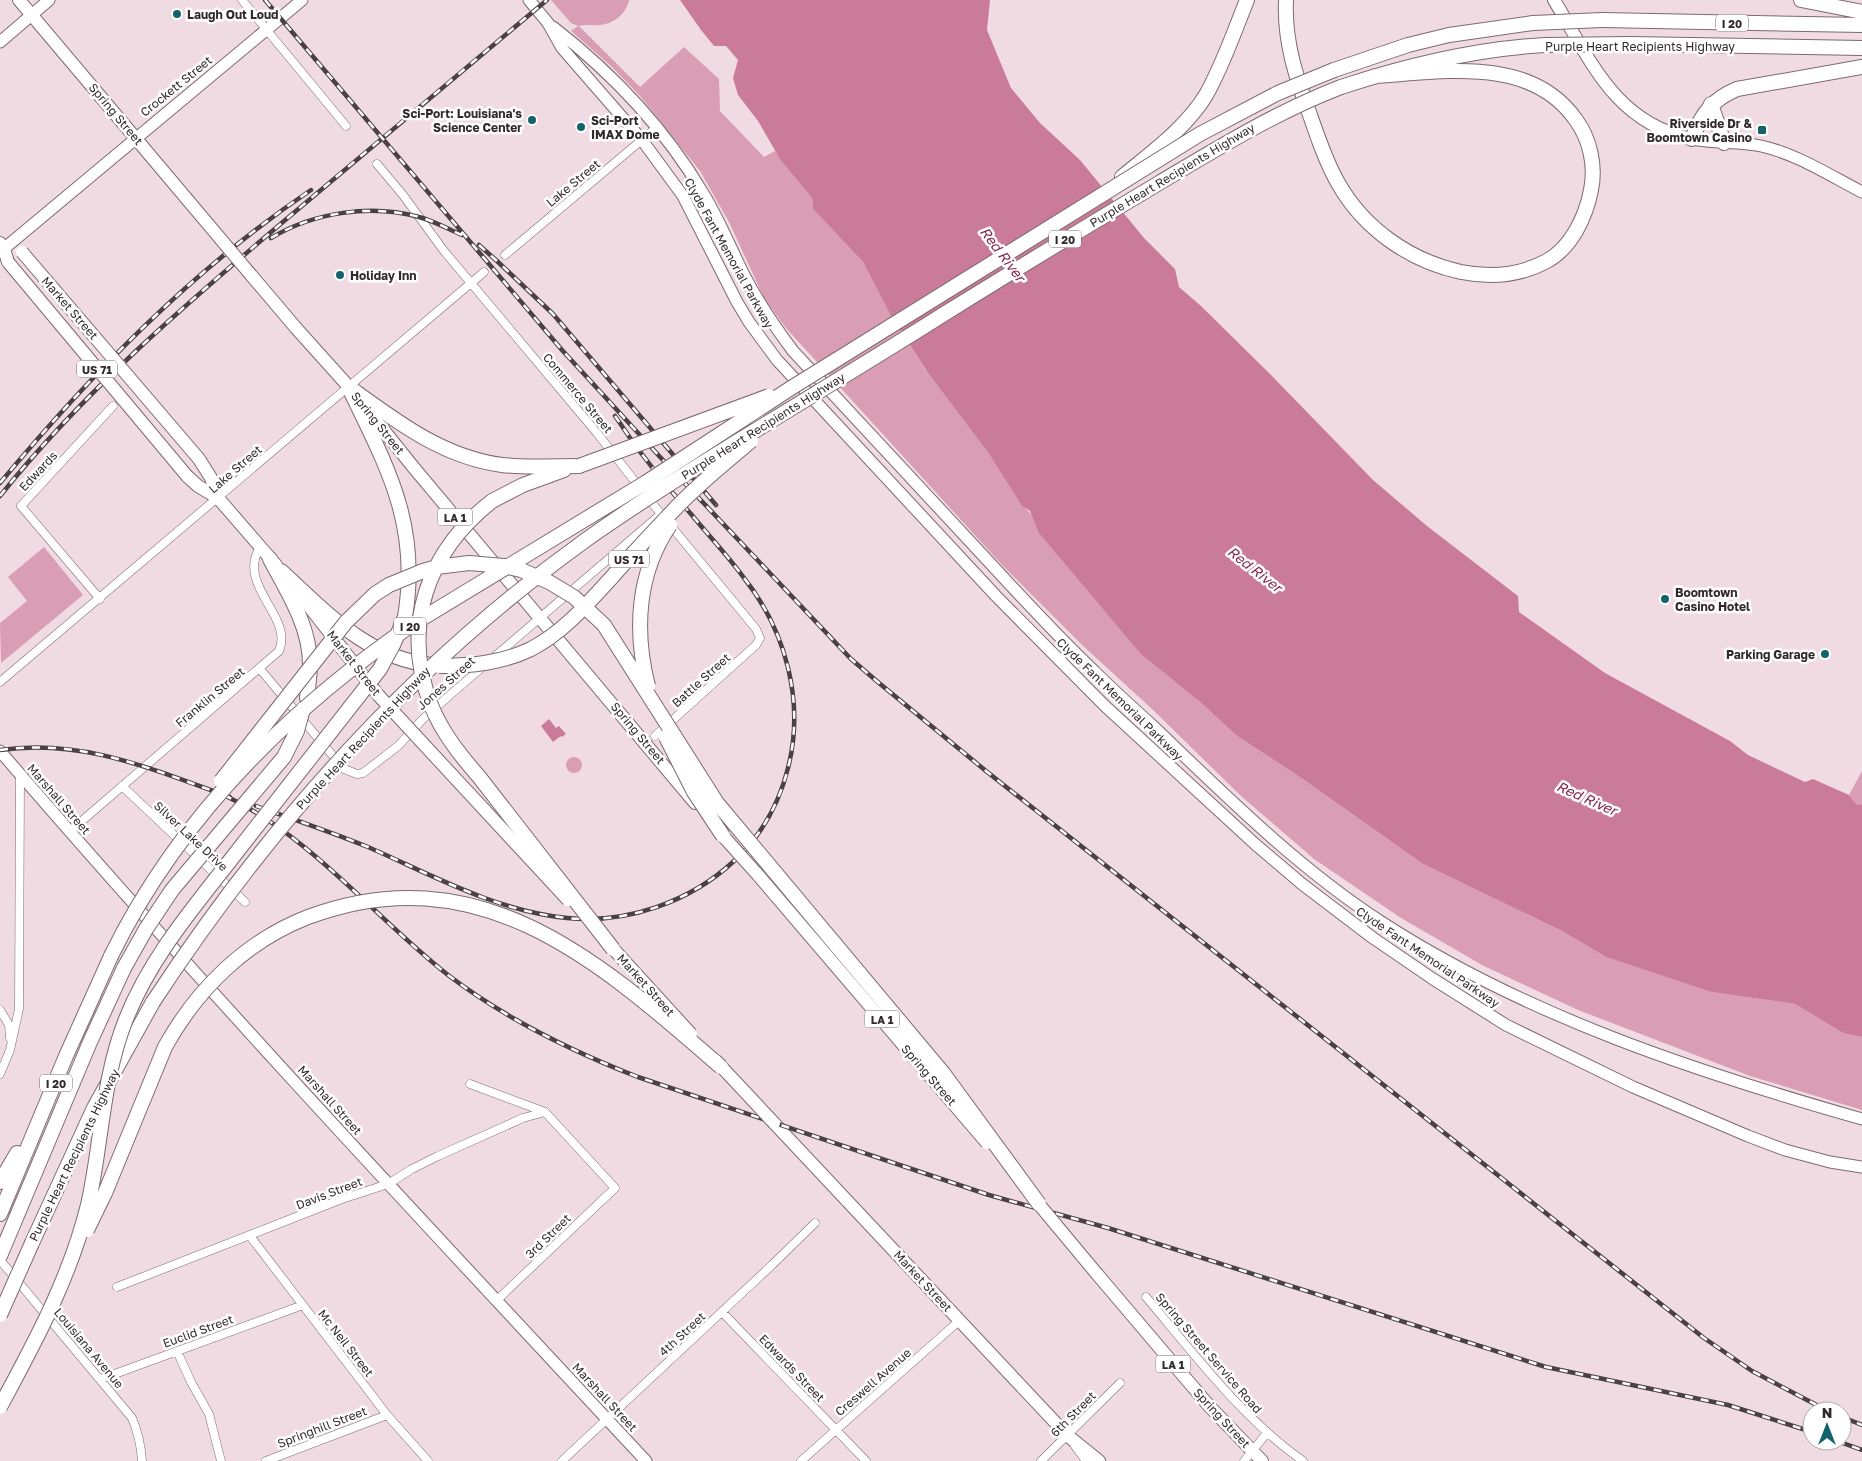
<svg xmlns="http://www.w3.org/2000/svg" width="1862" height="1461" font-family="'Golos Text',sans-serif">
<style>
.green{fill:#da9eb4}
.water{fill:#cb7b9a}
.lines{fill:none;stroke-linecap:round;stroke-linejoin:round}
.street-casing{stroke:#7d6a70;stroke-width:9}
.secondary-casing{stroke:#7d6a70;stroke-width:13}
.primary-casing{stroke:#7d6a70;stroke-width:14}
.highway-casing{stroke:#7d6a70;stroke-width:16}
.street{stroke:#fff;stroke-width:8}
.secondary{stroke:#fff;stroke-width:11}
.primary{stroke:#fff;stroke-width:12}
.highway{stroke:#fff;stroke-width:14}
.rail-casing{stroke:#4b4144;stroke-width:4.5}
.rail{stroke:#fff;stroke-width:2.5;stroke-dasharray:8;stroke-linecap:butt}
.primary-bridge-casing{stroke:#7d6a70;stroke-width:14;stroke-linecap:butt}
.highway-bridge-casing{stroke:#7d6a70;stroke-width:16;stroke-linecap:butt}
.primary-bridge{stroke:#fff;stroke-width:12}
.highway-bridge{stroke:#fff;stroke-width:14}
.poi-dot{fill:#14626a;stroke:#fff;stroke-width:2}
.labels{text-anchor:middle;dominant-baseline:central;stroke-width:5;stroke-linejoin:round;paint-order:stroke}
.shield{fill:#fff;stroke:#70696b;stroke-width:1}
.shield-label{font-size:11px;font-weight:bold;fill:#32292c}
.poi-label{font-size:12px;font-weight:bold;fill:#32292c;stroke:#fff;text-anchor:start}
.street-label{font-size:12px;fill:#32292c;stroke:#fff}
.water-label{font-size:14px;font-style:italic;fill:#842653;stroke:#fff}
</style>
<rect width="100%" height="100%" fill="#f1dbe2"/>
<path class="green" d="M551 0H629C626 14 614 24 599 25 592 26 586 24 579 26L640 87 684 47 719 79 720 111 764 157 775 151 812 198 813 209 863 262 891 316 925 369 989 454 1019 501 1198 700 1237 736 1297 775 1423 864 1562 931 1606 957 1711 992 1795 1004 1843 1033 1862 1037V1110L1750 1076 1578 1010 1482 965 1401 918 1314 859 1241 796 1151 708 1082 645 1003 566 785 327 764 298 729 222 700 171 640 96 612 67 571 31 578 26 571 23Z
M44 547 83 595 1 663 0 623 27 601 8 577Z
M566 765a8 8 0 1 1 16 0a8 8 0 1 1-16 0Z
M1862 771V804L1857 805 1849 795Z"/>
<path class="water" d="M680 0H990L987 30 1011 88 1040 123 1080 160 1144 238 1175 269 1179 287 1201 306 1269 373 1373 480 1427 526 1518 596 1519 612 1605 673 1730 741 1748 755 1805 782 1813 779 1849 795 1857 805 1862 804V1037L1843 1033 1795 1004 1711 992 1606 957 1562 931 1423 864 1297 775 1237 736 1198 700 1141 654 1039 533 1030 511 1022 506 989 454 928 373 891 316 863 262 813 209 812 198 780 159 758 121 738 95 733 78 738 60 726 46H714L701 30Z
M549 719 556 728 559 726 566 734 562 737 561 736 553 742 541 726Z"/>
<g class="lines">
<defs>
<path id="street" d="M242 0 346 126
M377 164 403 195 444 251 597 433 640 488
M505 255 656 128
M647 497 756 629 760 638 756 645 655 736
M100 599 21 506 113 406
M260 669 344 769 357 774 363 773 398 746 423 719 451 694 661 514
M0 682 484 272
M122 786 245 902
M69 832 279 651C294 616 236 586 260 547
M0 1010 9 1025 10 1038
M0 1074 10 1050 19 1009 20 776
M470 1084 545 1112 615 1188 496 1301
M250 1236 387 1415 428 1461
M0 1260 132 1418C138 1432 141 1445 142 1461
M117 1287 342 1199 388 1184 412 1169 438 1156 523 1118 545 1112
M1146 1297C1195 1355 1241 1417 1303 1461
M722 1312 866 1461
M177 1351 191 1382 209 1414 221 1461
M101 1379 303 1305
M1075 1446 1086 1461
M266 1461 387 1415
M562 1461 772 1265 815 1223
M801 1461 960 1320
M1041 1461 1120 1383
M1244 1461 1267 1433"/>
<path id="secondary" d="M529 0 548 23 562 48 642 140 683 196 737 302 749 322 777 360 996 596 1105 706 1255 844 1302 884 1373 938 1433 979 1506 1025 1633 1087 1748 1136 1785 1150 1830 1162 1862 1167
M553 27C612 73 665 129 703 193 719 219 730 247 744 275 758 302 775 327 793 351 854 417 915 483 977 549 1015 590 1053 632 1094 671 1113 690 1133 708 1153 726 1226 796 1298 868 1383 923 1529 1017 1697 1072 1862 1119
M0 42 49 0
M1692 139C1715 144 1738 141 1761 146 1797 154 1829 175 1862 192
M0 252 302 0
M0 751C209 994 428 1227 646 1461"/>
<path id="primary" d="M19 0 186 198
M1554 0C1591 61 1615 123 1692 139
M0 243 4 249 8 262
M251 275 296 328 349 387 414 468 695 803
M199 459 211 478 218 498
M187 476 198 486 218 498 276 565
M301 596 379 696
M774 1123 1068 1436 1099 1461
M1097 1274 1210 1407 1262 1461"/>
<path id="highway" d="M1286 0C1284 41 1296 77 1310 115 1318 138 1326 162 1338 183 1364 229 1410 261 1461 272 1491 278 1519 276 1547 261 1572 247 1586 216 1591 190 1596 166 1590 139 1576 120 1531 55 1443 72 1375 76
M1801 0 1862 12
M1602 20 1862 25
M1630 44 1862 48
M1334 70 1408 45 1449 35 1533 23
M1341 87C1408 65 1474 49 1545 45
M1711 104 1724 143
M1692 139C1701 114 1713 99 1737 89L1862 67
M1122 177C1151 153 1186 128 1206 95 1223 65 1234 32 1247 0
M349 387C396 421 442 457 502 465 527 468 553 466 579 466
M350 390C388 469 420 525 405 617
M492 501 523 485 564 470
M270 559C287 591 310 626 310 664 310 675 308 687 307 698
M281 571C326 612 368 659 432 665
M0 1182 17 1153
M0 1214 66 1056 111 956
M32 1243 94 1108 153 1002
M0 1256 90 1042 124 968"/>
</defs>
<use href="#street" class="street-casing"/>
<use href="#secondary" class="secondary-casing"/>
<use href="#primary" class="primary-casing"/>
<use href="#highway" class="highway-casing"/>
<use href="#street" class="street"/>
<use href="#secondary" class="secondary"/>
<use href="#primary" class="primary"/>
<use href="#highway" class="highway"/>
<defs>
<path id="rail" d="M265 0 562 350 661 458 851 659 879 683 986 771 1704 1338 1752 1371 1828 1411
M271 238C314 212 371 204 419 217 434 221 448 229 462 235
M479 245 497 261 553 314 716 505
M0 483C91 374 192 270 311 190
M0 496C84 391 187 303 290 216 375 144 461 72 547 0
M0 750C84 738 153 770 230 797
M224 795C313 838 372 915 448 975 506 1019 571 1051 638 1077L989 1195 1108 1228 1546 1367 1728 1405 1812 1432
M256 806C293 819 331 832 368 847 432 875 496 911 567 918 627 924 690 902 734 861 761 836 779 804 788 768 805 702 786 631 744 578 728 556 709 536 691 514 675 496 659 477 645 458 634 445 625 430 615 416
M1842 1417 1862 1425
M1837 1441 1862 1450"/>
</defs>
<use href="#rail" class="rail-casing"/>
<use href="#rail" class="rail"/>
<defs>
<path id="primary-bridge" d="M186 198 251 275
M22 252 199 459
M8 262 187 476
M379 696 568 900
M723 836 758 875 987 1143
M607 942 691 1034
M715 1060 774 1123
M1032 1196 1097 1274"/>
<path id="highway-bridge" d="M1533 23 1602 20
M1545 45 1630 44
M579 466 769 396
M492 501C427 552 401 626 431 705 442 733 461 756 480 778L613 949
M439 666C471 666 502 663 531 649 564 632 588 603 613 576 632 554 652 533 672 512 696 486 724 464 751 441
M648 686C634 631 637 573 670 525
M666 737 694 792 723 836
M221 781 346 622 375 594 389 585 423 571 437 567 469 563 504 566 521 570 549 582 574 597 604 625 717 803 943 1073 1039 1204
M111 956C178 819 288 710 413 624L645 483 791 388 1200 134 1278 93 1334 70
M124 968 146 929 172 890 284 757 297 731 303 709
M153 1002C269 825 411 666 583 542 630 508 680 477 730 446 801 402 873 359 944 314 1015 270 1087 226 1159 183 1218 148 1276 112 1341 87
M87 1230 105 1193 165 1047C197 989 246 941 308 917 480 853 600 962 721 1067
M0 1315 32 1243
M0 1407C35 1342 70 1278 88 1205 102 1143 102 1079 126 1019 151 956 195 906 236 853 284 792 332 731 380 669L393 645 405 617"/>
</defs>
<use href="#primary-bridge" class="primary-bridge-casing"/>
<use href="#highway-bridge" class="highway-bridge-casing"/>
<use href="#primary-bridge" class="primary-bridge"/>
<use href="#highway-bridge" class="highway-bridge"/>
</g>
<g class="poi-dot">
<circle cx="177" cy="14" r="5"/>
<circle cx="532" cy="120" r="5"/>
<circle cx="581" cy="127" r="5"/>
<rect x="1757" y="125" width="10" height="10" rx="2.5"/>
<circle cx="340" cy="275" r="5"/>
<circle cx="1665" cy="599" r="5"/>
<circle cx="1825" cy="654" r="5"/>
</g>
<g class="labels">
<g class="shield">
<rect x="1716" y="14.5" width="32" height="17" rx="4"/>
<rect x="1049" y="230.5" width="32" height="17" rx="4"/>
<rect x="77" y="360.5" width="40" height="17" rx="4"/>
<rect x="437.5" y="508.5" width="35" height="17" rx="4"/>
<rect x="609" y="550.5" width="40" height="17" rx="4"/>
<rect x="394" y="617.5" width="32" height="17" rx="4"/>
<rect x="864.5" y="1010.5" width="35" height="17" rx="4"/>
<rect x="40" y="1074.5" width="32" height="17" rx="4"/>
<rect x="1155.5" y="1355.5" width="35" height="17" rx="4"/>
</g>
<g class="shield-label">
<text x="1732" y="23">I 20</text>
<text x="1065" y="239">I 20</text>
<text x="97" y="369">US 71</text>
<text x="455" y="517">LA 1</text>
<text x="629" y="559">US 71</text>
<text x="410" y="626">I 20</text>
<text x="882" y="1019">LA 1</text>
<text x="56" y="1083">I 20</text>
<text x="1173" y="1364">LA 1</text>
</g>
<g class="poi-label">
<text x="187" y="14">Laugh Out Loud</text>
<text x="522" y="113" text-anchor="end">Sci-Port: Louisiana's<tspan x="522" dy="14">Science Center</tspan></text>
<text x="591" y="120">Sci-Port<tspan x="591" dy="14">IMAX Dome</tspan></text>
<text x="1752" y="123" text-anchor="end">Riverside Dr &amp;<tspan x="1752" dy="14">Boomtown Casino</tspan></text>
<text x="350" y="275">Holiday Inn</text>
<text x="1675" y="592">Boomtown<tspan x="1675" dy="14">Casino Hotel</tspan></text>
<text x="1815" y="654" text-anchor="end">Parking Garage</text>
</g>
<g class="street-label">
<text x="1640" y="46">Purple Heart Recipients Highway</text>
<text transform="translate(176 86) rotate(-39)">Crockett Street</text>
<text transform="translate(116 114) rotate(50)">Spring Street</text>
<text transform="translate(1172 175) rotate(-31)">Purple Heart Recipients Highway</text>
<text transform="translate(573 183) rotate(-40)">Lake Street</text>
<text transform="translate(729 253) rotate(61)">Clyde Fant Memorial Parkway</text>
<text transform="translate(70 308) rotate(49)">Market Street</text>
<text transform="translate(578 393) rotate(50)">Commerce Street</text>
<text transform="translate(378 423) rotate(51)">Spring Street</text>
<text transform="translate(763 426) rotate(-32)">Purple Heart Recipients Highway</text>
<text transform="translate(235 469) rotate(-41)">Lake Street</text>
<text transform="translate(38 471) rotate(-47)">Edwards</text>
<text transform="translate(354 663) rotate(52)">Market Street</text>
<text transform="translate(701 680) rotate(-42)">Battle Street</text>
<text transform="translate(446 683) rotate(-42)">Jones Street</text>
<text transform="translate(210 697) rotate(-40)">Franklin Street</text>
<text transform="translate(1120 699) rotate(44)">Clyde Fant Memorial Parkway</text>
<text transform="translate(638 733) rotate(50)">Spring Street</text>
<text transform="translate(363 738) rotate(-47)">Purple Heart Recipients Highway</text>
<text transform="translate(59 799) rotate(49)">Marshall Street</text>
<text transform="translate(191 836) rotate(43)">Silver Lake Drive</text>
<text transform="translate(1428 957) rotate(34)">Clyde Fant Memorial Parkway</text>
<text transform="translate(646 985) rotate(48)">Market Street</text>
<text transform="translate(929 1075) rotate(49)">Spring Street</text>
<text transform="translate(330 1100) rotate(48)">Marshall Street</text>
<text transform="translate(74 1155) rotate(-64)">Purple Heart Recipients Highway</text>
<text transform="translate(329 1193) rotate(-21)">Davis Street</text>
<text transform="translate(548 1236) rotate(-44)">3rd Street</text>
<text transform="translate(923 1281) rotate(47)">Market Street</text>
<text transform="translate(198 1331) rotate(-20)">Euclid Street</text>
<text transform="translate(682 1334) rotate(-43)">4th Street</text>
<text transform="translate(346 1343) rotate(52)">Mc Neil Street</text>
<text transform="translate(89 1348) rotate(50)">Louisiana Avenue</text>
<text transform="translate(1209 1353) rotate(49)">Spring Street Service Road</text>
<text transform="translate(792 1368) rotate(46)">Edwards Street</text>
<text transform="translate(873 1382) rotate(-41)">Creswell Avenue</text>
<text transform="translate(605 1397) rotate(47)">Marshall Street</text>
<text transform="translate(1073 1414) rotate(-45)">6th Street</text>
<text transform="translate(1222 1418) rotate(47)">Spring Street</text>
<text transform="translate(322 1427) rotate(-21)">Springhill Street</text>
</g>
<g class="water-label">
<text transform="translate(1003 254) rotate(53)">Red River</text>
<text transform="translate(1255 569) rotate(38)">Red River</text>
<text transform="translate(1587 798) rotate(24)">Red River</text>
</g>
</g>
<g transform="translate(1827 1426)"><circle r="24" fill="#ffffff" stroke="#ada9ab"/>
<path d="M0-4L9 19L0 12L-9 19Z" fill="#14626a"/>
<text y="-8" font-size="14" font-weight="bold" text-anchor="middle" fill="#32292c">N</text>
</g>
</svg>
